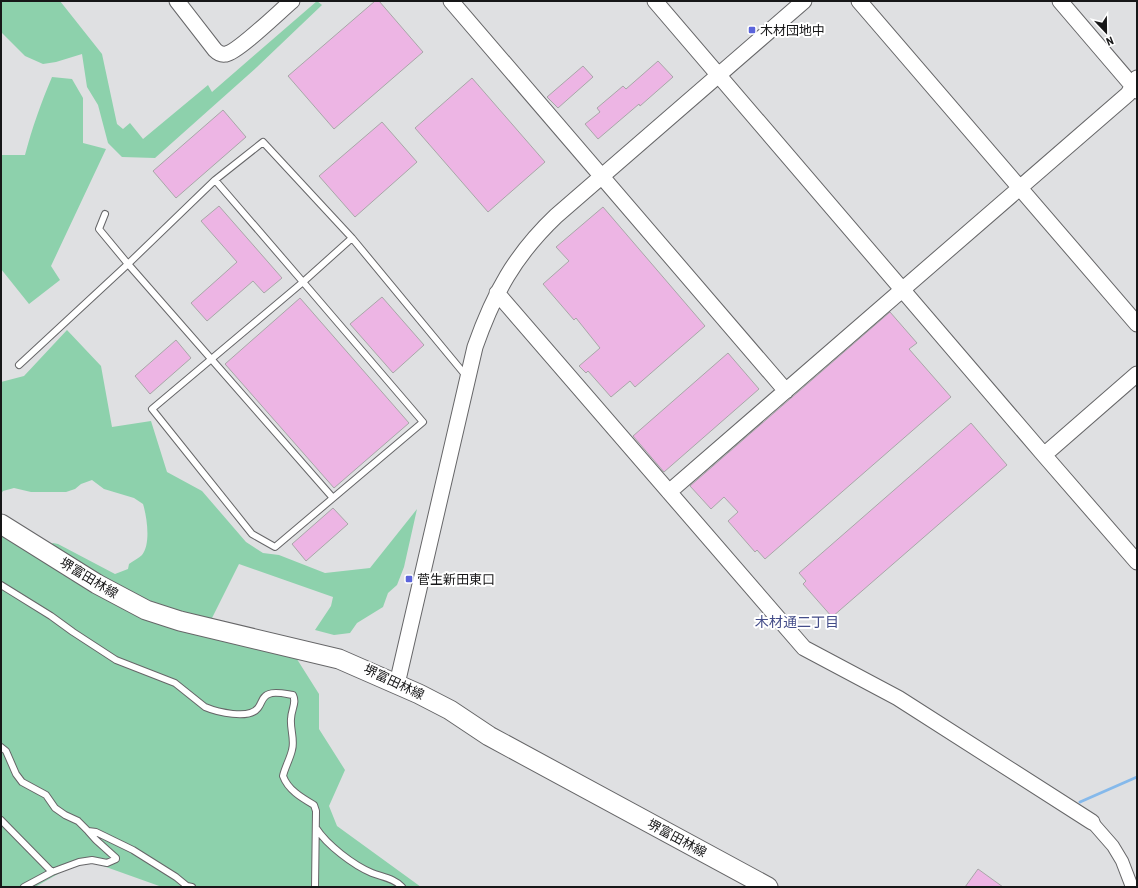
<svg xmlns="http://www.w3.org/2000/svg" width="1138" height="888" font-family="'Roboto Condensed','Noto Sans JP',sans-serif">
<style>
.green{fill:#8dd1ac}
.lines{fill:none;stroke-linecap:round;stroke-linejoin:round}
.stream{stroke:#85b9eb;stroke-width:3}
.building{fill:#edb5e4;stroke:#a8a7a8}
.service-casing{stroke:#666668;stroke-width:8}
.minor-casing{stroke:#666668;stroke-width:14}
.tertiary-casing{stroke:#666668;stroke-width:17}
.primary-casing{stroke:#666668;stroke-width:21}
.service{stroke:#fff;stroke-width:6}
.minor{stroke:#fff;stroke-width:12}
.tertiary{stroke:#fff;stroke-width:15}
.primary{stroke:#fff;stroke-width:19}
.poi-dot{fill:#5b64db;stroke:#fff;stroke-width:1.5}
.labels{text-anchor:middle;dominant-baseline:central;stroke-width:4;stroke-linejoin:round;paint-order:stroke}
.poi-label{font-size:13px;fill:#171718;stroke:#fff;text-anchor:start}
.street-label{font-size:13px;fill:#171718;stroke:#fff}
.neighbourhood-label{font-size:14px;fill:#444d89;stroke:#fff}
</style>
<rect width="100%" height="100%" fill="#dfe0e2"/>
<path class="green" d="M1 1H60L102 54 117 124 123 129 130 123 143 139 208 85 212 92 317 1 322 5 257 67 155 158 122 157 108 143 98 105 87 87 82 54 56 62 43 64 25 56 1 32Z
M52 77 72 79 83 98V143L106 149 51 266 60 280 29 304 1 269V155H25C32 128 41 103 52 77Z
M67 330 101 366 112 427 151 421 167 472 202 491 246 542 263 553 279 555 325 573 370 568 417 509 404 567 397 585 388 593 383 607 357 623 350 633 334 635 315 630 331 606 333 597 239 564 211 620 170 608 130 593 50 545 53 543 58 544 115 574 128 569 129 564C133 561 139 558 142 555 151 544 147 517 143 504L134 498 104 489 92 480 81 484 75 489 66 492H31L14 488 3 491 1 494V382L24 376Z
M1 531 63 569 295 656 319 694V729L345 770 329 806 337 826 421 887H162L92 862 72 866 35 887H1Z"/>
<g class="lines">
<path class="stream" d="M1080 802 1137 777"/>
</g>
<path class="building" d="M375 1H379L423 52 334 129 288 76Z
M658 61 673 77 640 106 639 104 598 139 585 124 600 112 597 108 623 86 626 89Z
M583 66 593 77 558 108 547 97Z
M472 78 545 162 488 212 415 128Z
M223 110 246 137 176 198 153 171Z
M382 122 417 162 355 217 319 176Z
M219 206 282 278 264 293 253 281 207 321 191 303 237 262 201 221Z
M603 207 705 326 635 387 630 381 611 397 588 371 586 373 579 366 600 348 576 318 574 320 543 284 569 261 556 247Z
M382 297 424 345 393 373 350 324Z
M300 298 409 423 334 488 225 364Z
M890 312 917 343 909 349 951 397 765 559 757 550 755 552 728 521 738 512 724 497 711 509 690 486Z
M176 340 191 358 150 394 135 376Z
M728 353 759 389 664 472 633 436Z
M971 423 1007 465 832 617 803 584 806 581 799 573Z
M333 508 348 524 306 561 292 544Z
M978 869 1003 887H965Z"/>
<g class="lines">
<defs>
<path id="service" d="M215 180 303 282 352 238
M105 214 99 229 128 264 333 498
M303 282 423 422 275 547 252 534 152 409Z
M19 365 128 264 215 180 263 142 352 238 467 377
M1 585 51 616 73 632 116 660 175 683 205 707C217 712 249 720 258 708 262 703 262 696 269 694 275 691 286 694 293 695 297 703 291 710 291 719 290 729 295 740 292 750 290 759 285 767 283 776 288 790 302 798 314 805L316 811 315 887
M1 747 6 751 16 774 22 782 46 795 55 808 65 815 78 821 88 831 96 832 133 850 176 877 187 886 192 887
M1 820 52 872 24 887
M316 828C327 845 353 865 372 873 382 877 394 878 402 887
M52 872 79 862 92 860 107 863 116 859V858L96 840 88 831"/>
<path id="minor" d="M1092 822 1113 846 1122 861 1132 887"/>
<path id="tertiary" d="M177 1 215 50C218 53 221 55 226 54 238 52 280 11 292 1
M451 1 786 391
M655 1 1044 455 1137 374
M859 1 1137 324
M1060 1 1137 91
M497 293 804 648 898 698 1092 822
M1044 455 1137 562
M669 492 1128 94 1137 78
M397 684 475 347C494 293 515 255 556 216L804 1"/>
<path id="primary" d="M1 524 97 584 146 610 180 621 339 659 419 694 450 710 489 736 768 887"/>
</defs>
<use href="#service" class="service-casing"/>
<use href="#minor" class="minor-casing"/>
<use href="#tertiary" class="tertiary-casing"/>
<use href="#primary" class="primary-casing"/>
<use href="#service" class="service"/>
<use href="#minor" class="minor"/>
<use href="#tertiary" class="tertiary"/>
<use href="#primary" class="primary"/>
</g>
<g class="poi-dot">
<rect x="748" y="26" width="8" height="8" rx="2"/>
<rect x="405" y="575" width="8" height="8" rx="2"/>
</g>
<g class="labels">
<g class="poi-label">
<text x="760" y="30">木材団地中</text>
<text x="417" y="579">菅生新田東口</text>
</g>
<g class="street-label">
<text transform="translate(89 578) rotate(31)">堺富田林線</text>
<text transform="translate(394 682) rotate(25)">堺富田林線</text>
<text transform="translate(677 838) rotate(28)">堺富田林線</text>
</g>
<g class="neighbourhood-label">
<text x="797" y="622">木材通二丁目</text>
</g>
</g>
<rect width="1138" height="888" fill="none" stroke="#171718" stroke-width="4"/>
<g transform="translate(1106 32) rotate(158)" stroke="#ffffff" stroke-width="3" paint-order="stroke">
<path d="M0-3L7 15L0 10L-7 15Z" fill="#171718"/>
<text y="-6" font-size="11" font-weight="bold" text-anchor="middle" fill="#171718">N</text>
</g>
</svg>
